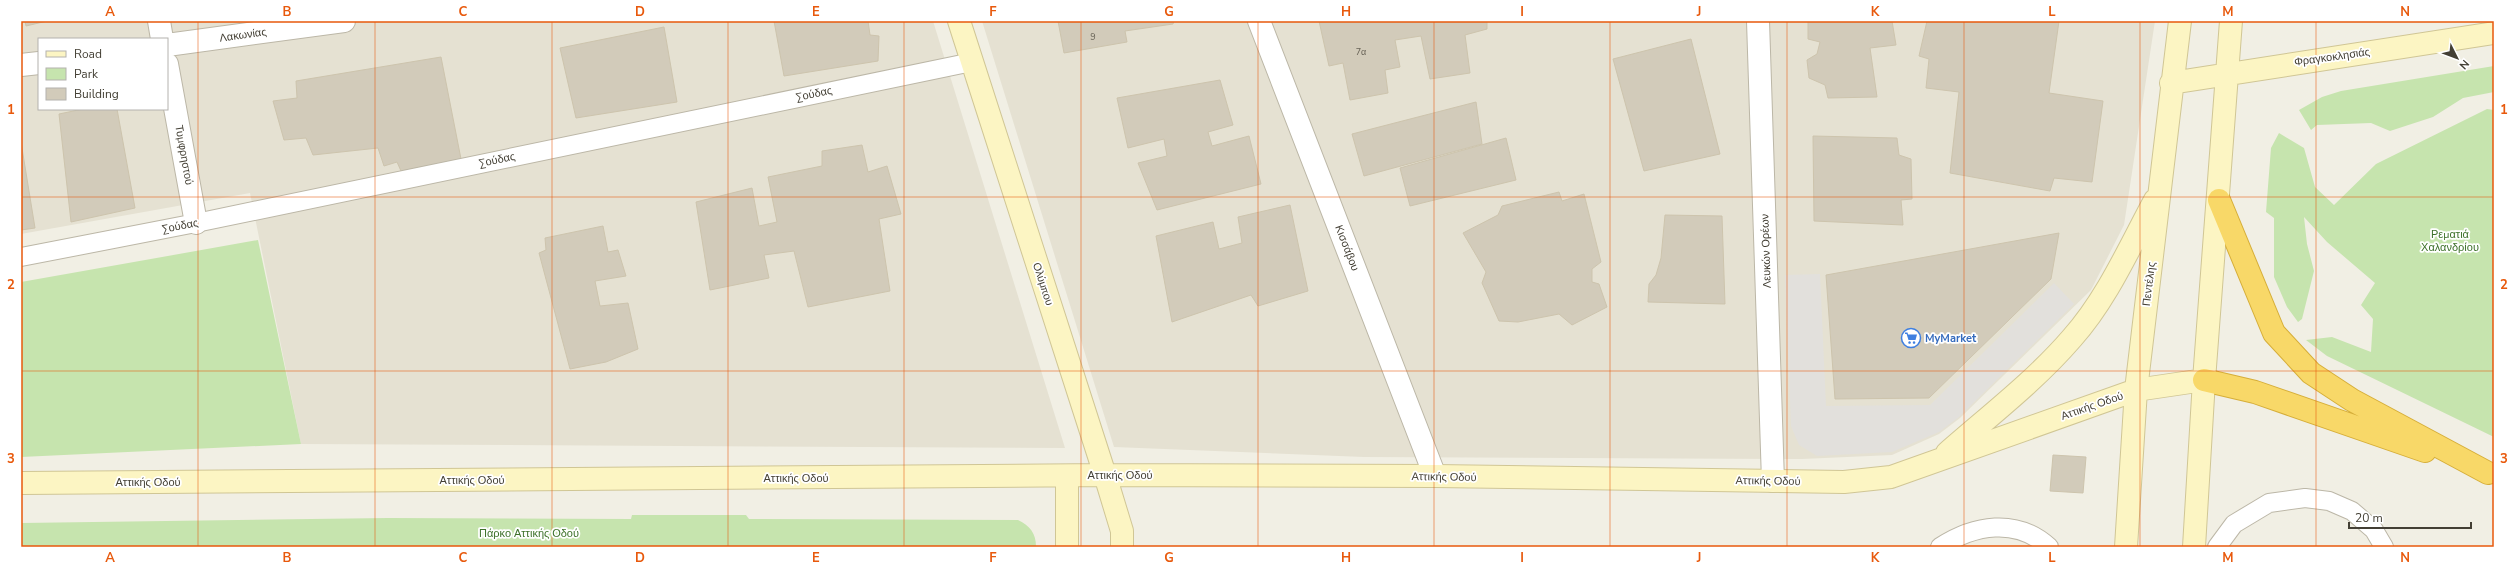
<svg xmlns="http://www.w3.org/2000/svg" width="2515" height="568" font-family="'Nunito Sans',sans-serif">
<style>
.residential{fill:#e5e1d2;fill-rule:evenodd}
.green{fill:#c6e4ae}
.parking{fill:#e2e0dc}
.building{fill:#d2cbba;stroke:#cdc4ad}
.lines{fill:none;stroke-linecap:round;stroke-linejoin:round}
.lane-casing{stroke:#bcb7a7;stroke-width:20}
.street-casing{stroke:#bcb7a7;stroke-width:24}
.secondary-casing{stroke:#d0c695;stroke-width:24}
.highway-casing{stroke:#d6ae39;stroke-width:24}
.lane{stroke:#fff;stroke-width:18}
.street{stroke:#fff;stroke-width:22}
.secondary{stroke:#fcf5c3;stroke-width:22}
.highway{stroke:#f8d868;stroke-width:22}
.grid{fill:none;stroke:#e8590c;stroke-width:1;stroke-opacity:0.55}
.labels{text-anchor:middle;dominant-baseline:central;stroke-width:3.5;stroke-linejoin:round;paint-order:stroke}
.number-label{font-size:9px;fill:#676256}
.street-label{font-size:11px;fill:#433f34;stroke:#fff}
.park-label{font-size:11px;fill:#3d712a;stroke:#fff}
.shop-label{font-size:11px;font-weight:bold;fill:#366cbe;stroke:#fff;text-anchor:start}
.neatline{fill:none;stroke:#e8590c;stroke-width:1.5}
.grid-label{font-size:13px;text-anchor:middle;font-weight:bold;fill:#e8590c}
</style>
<rect width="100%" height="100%" fill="#f1efe4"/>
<path class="residential" d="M21 21H933L1065 448 301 444 250 193 21 234ZM39 39H167V109H39Z
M982 21H2155L2124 225 2091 290 1960 418 1939 434 1892 455 1802 459 1364 457 1114 447Z"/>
<path class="green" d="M2494 66V92L2463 98 2433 117 2390 131 2371 123 2317 125 2311 130 2299 110 2322 97 2341 91Z
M2487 109 2494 110V437L2327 356 2306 340 2332 337 2371 352 2373 319 2361 305 2375 283 2327 242 2304 217 2307 244 2314 271 2302 319 2298 322 2287 307 2274 277V218L2266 212 2271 148 2279 133 2304 148 2315 187 2334 205 2376 164Z
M258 240 301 444 21 457V282Z
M632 515H746L749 519 1018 520C1030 526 1036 533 1036 547H21V523L388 518 631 519Z"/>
<path class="parking" d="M1820 274 1826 406 1930 405 2054 283 2074 304 1959 417 1939 432 1892 452 1817 456 1799 445 1791 426 1785 275Z"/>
<path class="building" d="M25 21H47L26 26Z
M774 21H868L870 35 879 36 878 61 784 76Z
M1058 21H1174L1173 24 1125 31 1127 42 1064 53Z
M1319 21H1487V29L1465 35 1470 73 1430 79 1421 36 1395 40 1400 67 1385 70 1388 93 1350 100 1343 63 1329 66Z
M1808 21H1892L1896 45 1870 48 1877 97 1828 98 1825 85 1809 78 1807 60 1817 54 1820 42 1808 39Z
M1927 21H2059L2049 93 2103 101 2092 182 2054 178 2050 191 1950 173 1959 92 1926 88 1929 59 1919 56Z
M664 27 677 102 576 118 560 48Z
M1691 39 1720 154 1644 171 1613 59Z
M441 57 461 159 401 171 397 162 384 166 378 148 313 155 306 138 284 140 273 101 297 98 296 81Z
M1220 80 1233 125 1208 132 1212 146 1249 136 1261 184 1157 210 1138 163 1167 156 1164 139 1128 148 1117 98Z
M1476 102 1482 144 1364 176 1352 134Z
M83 109H117L135 208 71 222 59 114Z
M1813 136 1897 138 1899 155 1911 159 1912 199 1901 200 1903 225 1814 221Z
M1506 138 1516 180 1410 206 1400 168Z
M21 142 35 228 21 230Z
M862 145 868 172 887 166 901 214 879 219 890 291 808 307 794 251 764 255 769 278 710 290 696 202 752 188 759 226 777 222 768 177 822 166V151Z
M1559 192 1562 201 1584 194 1601 262 1592 269V282L1599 284 1607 307 1572 325 1559 314 1518 322 1499 321 1482 283 1486 272 1463 233 1498 215 1502 206Z
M1290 205 1308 291 1258 306 1251 295 1172 322 1156 236 1213 222 1219 249 1242 243 1238 217Z
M1665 215 1722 216 1725 304 1648 302 1649 284 1656 275 1661 258Z
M603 226 608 252 618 250 626 276 595 281 600 306 628 303 638 349 606 362 570 369 539 253 546 250 545 238Z
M2059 233 2051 279 1929 398 1835 399 1826 275Z
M2053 455 2086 457 2083 493 2050 491Z"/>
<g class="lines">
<defs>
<path id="lane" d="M21 257 196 223 972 62
M1940 547C1974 525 2016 517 2049 547
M2217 547 2234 524 2269 503 2305 498 2329 501 2352 511 2374 530 2384 547"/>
<path id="street" d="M159 21 162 39
M1259 21 1435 476
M1758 21 1773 481
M167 45 344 21
M167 64 196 223
M21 65 39 63"/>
<path id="secondary" d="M959 21 1105 475 1122 531V547
M2171 83 2494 33
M1947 453C1989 416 2035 381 2072 338 2107 299 2130 246 2155 200
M21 483 1105 475 1435 476 1844 482 1891 477 2136 390 2204 380
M1067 547V476
M2126 547 2136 390 2180 21
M2194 547 2204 380 2231 21"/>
<path id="highway" d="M2219 200 2274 333 2311 373 2352 400 2488 473
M2204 380 2255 392 2425 451"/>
</defs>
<use href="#lane" class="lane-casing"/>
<use href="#street" class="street-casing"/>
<use href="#secondary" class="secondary-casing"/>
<use href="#highway" class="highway-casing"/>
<use href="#lane" class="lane"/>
<use href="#street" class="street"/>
<use href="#secondary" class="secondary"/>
<use href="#highway" class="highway"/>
</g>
<path class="grid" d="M198 21V547M375 21V547M552 21V547M728 21V547M904 21V547M1081 21V547M1258 21V547M1434 21V547M1610 21V547M1787 21V547M1964 21V547M2140 21V547M2316 21V547M21 197H2494M21 371H2494"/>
<defs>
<symbol id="supermarket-ring" viewBox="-11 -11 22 22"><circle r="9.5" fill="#fff" stroke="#3f7fe0" stroke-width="1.5"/><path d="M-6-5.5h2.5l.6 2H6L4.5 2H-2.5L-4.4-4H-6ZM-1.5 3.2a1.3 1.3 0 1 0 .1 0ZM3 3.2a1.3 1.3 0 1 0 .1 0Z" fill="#3f7fe0"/></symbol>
</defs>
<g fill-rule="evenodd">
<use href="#supermarket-ring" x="1900" y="327" width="22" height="22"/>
</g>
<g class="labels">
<g class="number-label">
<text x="1093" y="37">9</text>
<text x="1361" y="52">7α</text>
</g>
<g class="street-label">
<text transform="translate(243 35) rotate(-8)">Λακωνίας</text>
<text transform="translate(2332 57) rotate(-8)">Φραγκοκλησιάς</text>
<text transform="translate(814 94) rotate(-12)">Σούδας</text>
<text transform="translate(184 155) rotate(80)">Τυμφρηστού</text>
<text transform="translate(497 160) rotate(-12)">Σούδας</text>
<text transform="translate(180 226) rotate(-11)">Σούδας</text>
<text transform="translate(1347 248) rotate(69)">Κισσάβου</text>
<text transform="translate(1766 251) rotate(-92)">Λευκών Ορέων</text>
<text transform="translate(1043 284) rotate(72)">Ολύμπου</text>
<text transform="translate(2149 284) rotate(-83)">Πεντέλης</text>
<text transform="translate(2092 406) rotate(-19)">Αττικής Οδού</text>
<text x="1120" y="475">Αττικής Οδού</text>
<text transform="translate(1444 477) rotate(1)">Αττικής Οδού</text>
<text x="796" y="478">Αττικής Οδού</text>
<text x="472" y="480">Αττικής Οδού</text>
<text transform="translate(1768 481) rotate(1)">Αττικής Οδού</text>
<text x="148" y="482">Αττικής Οδού</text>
</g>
<g class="park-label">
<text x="2450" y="234">Ρεματιά<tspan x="2450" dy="13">Χαλανδρίου</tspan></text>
<text x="529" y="533">Πάρκο Αττικής Οδού</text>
</g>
<g class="shop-label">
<text x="1925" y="338">MyMarket</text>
</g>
</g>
<rect width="2515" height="568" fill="none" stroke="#ffffff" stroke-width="44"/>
<rect x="38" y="38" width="130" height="72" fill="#ffffff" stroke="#b4b2ae"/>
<rect x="46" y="51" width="20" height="6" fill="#fcf5c3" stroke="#b4b2ae"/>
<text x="74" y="58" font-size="12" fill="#433f34">Road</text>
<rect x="46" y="68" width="20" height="12" fill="#c6e4ae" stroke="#b4b2ae"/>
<text x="74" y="78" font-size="12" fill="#433f34">Park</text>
<rect x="46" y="88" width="20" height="12" fill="#d2cbba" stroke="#b4b2ae"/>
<text x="74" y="98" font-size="12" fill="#433f34">Building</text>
<g transform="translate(2457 58) rotate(132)" stroke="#ffffff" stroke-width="3" paint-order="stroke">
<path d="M0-3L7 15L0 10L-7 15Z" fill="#433f34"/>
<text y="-6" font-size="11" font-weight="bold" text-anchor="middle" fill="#433f34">N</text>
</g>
<path d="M2349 522v6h122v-6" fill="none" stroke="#433f34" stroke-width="2"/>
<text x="2355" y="522" font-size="12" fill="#433f34" stroke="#ffffff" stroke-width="3" paint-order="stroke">20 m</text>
<rect x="22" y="22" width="2471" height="524" class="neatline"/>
<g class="grid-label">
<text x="110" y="16">A</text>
<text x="287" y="16">B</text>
<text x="463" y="16">C</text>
<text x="640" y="16">D</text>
<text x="816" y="16">E</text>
<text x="993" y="16">F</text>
<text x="1169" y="16">G</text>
<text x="1346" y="16">H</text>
<text x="1522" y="16">I</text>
<text x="1699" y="16">J</text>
<text x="1875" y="16">K</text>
<text x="2052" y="16">L</text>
<text x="2228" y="16">M</text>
<text x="2405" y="16">N</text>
<text x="11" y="114">1</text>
<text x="2504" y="114">1</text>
<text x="11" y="289">2</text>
<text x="2504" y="289">2</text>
<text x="11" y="463">3</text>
<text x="2504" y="463">3</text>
<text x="110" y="562">A</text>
<text x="287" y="562">B</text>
<text x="463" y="562">C</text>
<text x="640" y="562">D</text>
<text x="816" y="562">E</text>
<text x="993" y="562">F</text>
<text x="1169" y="562">G</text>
<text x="1346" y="562">H</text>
<text x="1522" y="562">I</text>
<text x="1699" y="562">J</text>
<text x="1875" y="562">K</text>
<text x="2052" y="562">L</text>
<text x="2228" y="562">M</text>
<text x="2405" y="562">N</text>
</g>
</svg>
